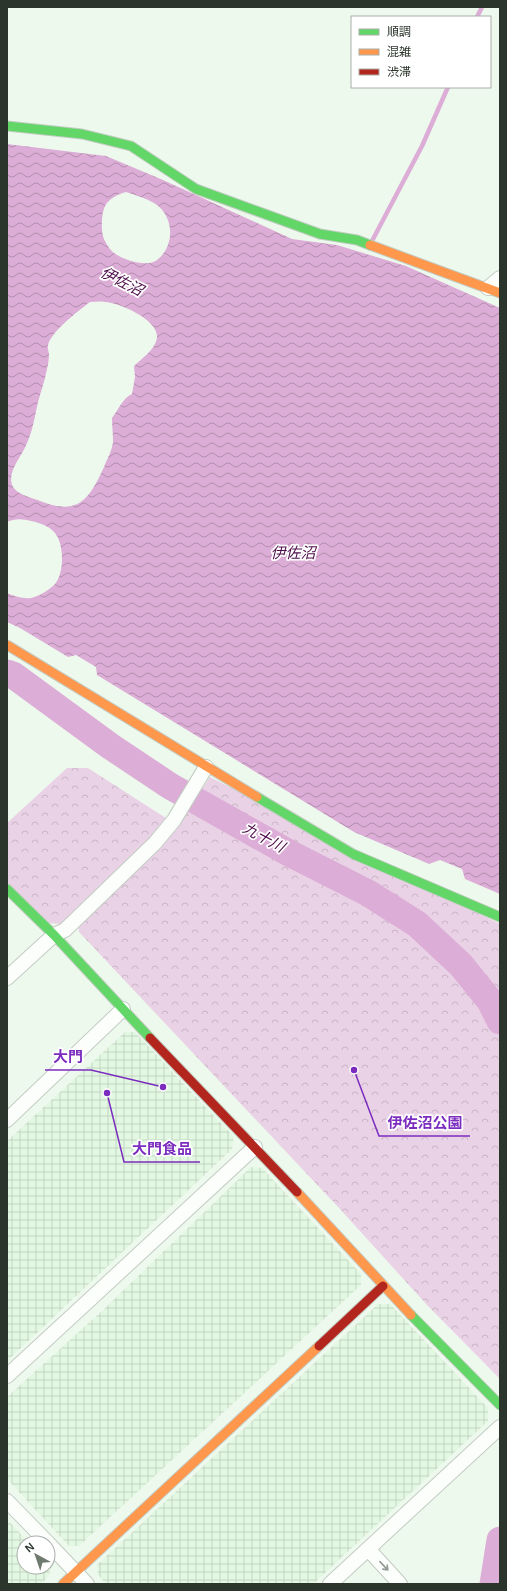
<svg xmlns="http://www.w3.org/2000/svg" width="507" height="1591" font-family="Arial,'Noto Sans JP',sans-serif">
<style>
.industrial{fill:url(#industrial-grid)}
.forest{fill:url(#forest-crowns)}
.water{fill:url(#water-waves);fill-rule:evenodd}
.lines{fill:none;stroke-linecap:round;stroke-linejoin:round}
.stream{stroke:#dcadd6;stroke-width:4.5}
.river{stroke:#dcadd6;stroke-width:27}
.street-casing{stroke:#c3ccc3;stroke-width:16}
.fast-casing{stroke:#c3ccc3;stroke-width:11}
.slow-casing{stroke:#c3ccc3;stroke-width:11}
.jam-casing{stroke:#c3ccc3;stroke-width:11}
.street{stroke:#fcfefc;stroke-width:14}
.fast{stroke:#63d668;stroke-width:9}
.slow{stroke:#ff974d;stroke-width:9}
.jam{stroke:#b3261e;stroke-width:9}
.oneway{stroke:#949a94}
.labels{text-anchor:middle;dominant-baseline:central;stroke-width:3.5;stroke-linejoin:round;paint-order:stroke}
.water-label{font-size:15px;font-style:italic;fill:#4c0c49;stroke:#fff}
.leader{fill:none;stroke:#7b2cbf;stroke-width:1.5}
.callout-dot{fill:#7b2cbf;stroke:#fff;stroke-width:1.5}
.callout-label{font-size:15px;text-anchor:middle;font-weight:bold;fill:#7b2cbf;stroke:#fff;stroke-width:3.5;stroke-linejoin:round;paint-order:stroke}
</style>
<defs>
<pattern id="industrial-grid" width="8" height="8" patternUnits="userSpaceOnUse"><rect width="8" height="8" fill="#e2f8e2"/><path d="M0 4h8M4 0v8" fill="none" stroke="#c2d5c2"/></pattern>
<pattern id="forest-crowns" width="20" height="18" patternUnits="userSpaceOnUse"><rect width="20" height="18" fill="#ead2e6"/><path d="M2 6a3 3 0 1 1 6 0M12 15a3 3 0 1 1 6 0" fill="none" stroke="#c9b5c5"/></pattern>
<pattern id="water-waves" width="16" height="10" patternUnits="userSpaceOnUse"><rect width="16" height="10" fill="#dcadd6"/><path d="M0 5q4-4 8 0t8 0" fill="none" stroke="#b38eae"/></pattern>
</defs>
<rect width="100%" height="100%" fill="#eef9ee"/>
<path class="industrial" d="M125 1032H135L234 1137 232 1149 7 1361V1141Z
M251 1167 262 1168 361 1274V1285L79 1546H69L7 1479V1397L103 1310Z
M378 1304H390L488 1408V1421L313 1584H106L98 1575 97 1565Z
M7 1519 29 1543H24V1567H48V1563L51 1566 49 1576 41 1584H7Z"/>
<path class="forest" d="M67 768H88L169 820 156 836 61 924 48 923 7 883V823Z
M210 777 500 924V1379L427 1305 339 1208 79 932 78 925 175 831Z"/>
<path class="water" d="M7 144 106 156 163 180 292 239 337 245 406 266 500 308V894L465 879 462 869 440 860 429 864 354 832 97 675 96 667 76 655 68 657 20 628 7 622V593C14 596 23 599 31 598 40 596 49 590 55 584 64 573 64 548 57 536 52 527 41 523 31 521 23 519 15 518 7 522ZM126 192C135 195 145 198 154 203 175 216 175 246 157 260 147 268 124 260 114 253 111 251 107 245 105 241 100 233 101 210 107 203 112 197 119 194 126 192ZM90 302C95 302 100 301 105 302 120 303 159 320 157 338 155 350 142 358 134 366L135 377 132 394C122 399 119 409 112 418 112 426 113 434 113 442 112 451 107 459 104 467 89 500 78 516 40 501 30 497 17 495 12 485 7 471 23 455 27 443 33 430 35 415 38 402 41 391 45 380 47 369 48 365 49 359 49 354 49 352 47 348 48 345 51 332 78 311 90 302Z"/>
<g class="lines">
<path class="stream" d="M477 17 482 7
M372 241 422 146 448 87"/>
<path class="river" d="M7 673 13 675 110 746 170 786 289 853 368 893 417 924 461 965 490 1001 500 1021
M493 1584 500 1540"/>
<defs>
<path id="street" d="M488 288 500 278
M7 978 54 935 65 930 155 843 174 820 206 767
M7 1120 123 1009
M7 1376 255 1147
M7 1501 48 1543
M48 1543 87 1584
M368 1549 400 1584
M330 1584 500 1427"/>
<path id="fast" d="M7 126 82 134 131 146 196 189 320 234 357 240 370 245
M257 797 353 854 500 917
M7 889 54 935 150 1038
M411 1315 500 1405"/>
<path id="slow" d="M370 245 500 293
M7 645 257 797
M297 1192 411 1315
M63 1584 319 1346"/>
<path id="jam" d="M150 1038 297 1192
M319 1346 383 1286"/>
</defs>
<use href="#street" class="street-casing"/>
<use href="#fast" class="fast-casing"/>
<use href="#slow" class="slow-casing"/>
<use href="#jam" class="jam-casing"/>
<use href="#street" class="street"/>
<use href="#fast" class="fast"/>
<use href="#slow" class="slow"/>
<use href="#jam" class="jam"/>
</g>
<defs><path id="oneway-shaft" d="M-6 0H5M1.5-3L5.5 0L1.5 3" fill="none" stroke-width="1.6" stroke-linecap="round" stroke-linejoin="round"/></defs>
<use class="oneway" href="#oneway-shaft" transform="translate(384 1566) rotate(47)"/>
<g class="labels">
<g class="water-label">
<text transform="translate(122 281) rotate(27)">伊佐沼</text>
<text x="293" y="552">伊佐沼</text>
<text transform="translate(264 837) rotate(28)">九十川</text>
</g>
</g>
<path class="leader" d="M163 1087L91 1070H45M354 1070L379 1136H470M107 1093L124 1162H200"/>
<g class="callout-dot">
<circle cx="163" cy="1087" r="4"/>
<circle cx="354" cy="1070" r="4"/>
<circle cx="107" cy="1093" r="4"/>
</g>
<g class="callout-label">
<text x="68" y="1062">大門</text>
<text x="425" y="1128">伊佐沼公園</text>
<text x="162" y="1154">大門食品</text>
</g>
<rect width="507" height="1591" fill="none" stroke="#2b352b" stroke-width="16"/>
<rect x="351" y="16" width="140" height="72" fill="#ffffff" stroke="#aaaeaa"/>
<rect x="359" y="29" width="20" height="6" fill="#63d668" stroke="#aaaeaa"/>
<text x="387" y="36" font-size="12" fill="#2b352b">順調</text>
<rect x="359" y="49" width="20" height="6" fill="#ff974d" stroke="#aaaeaa"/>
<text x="387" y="56" font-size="12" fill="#2b352b">混雑</text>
<rect x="359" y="69" width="20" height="6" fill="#b3261e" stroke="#aaaeaa"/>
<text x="387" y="76" font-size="12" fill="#2b352b">渋滞</text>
<g transform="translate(36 1555) rotate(320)"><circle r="19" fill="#ffffff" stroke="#aaaeaa"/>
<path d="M0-3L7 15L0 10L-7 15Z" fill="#6f7a6f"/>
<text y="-6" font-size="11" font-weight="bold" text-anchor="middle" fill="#2b352b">N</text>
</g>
</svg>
